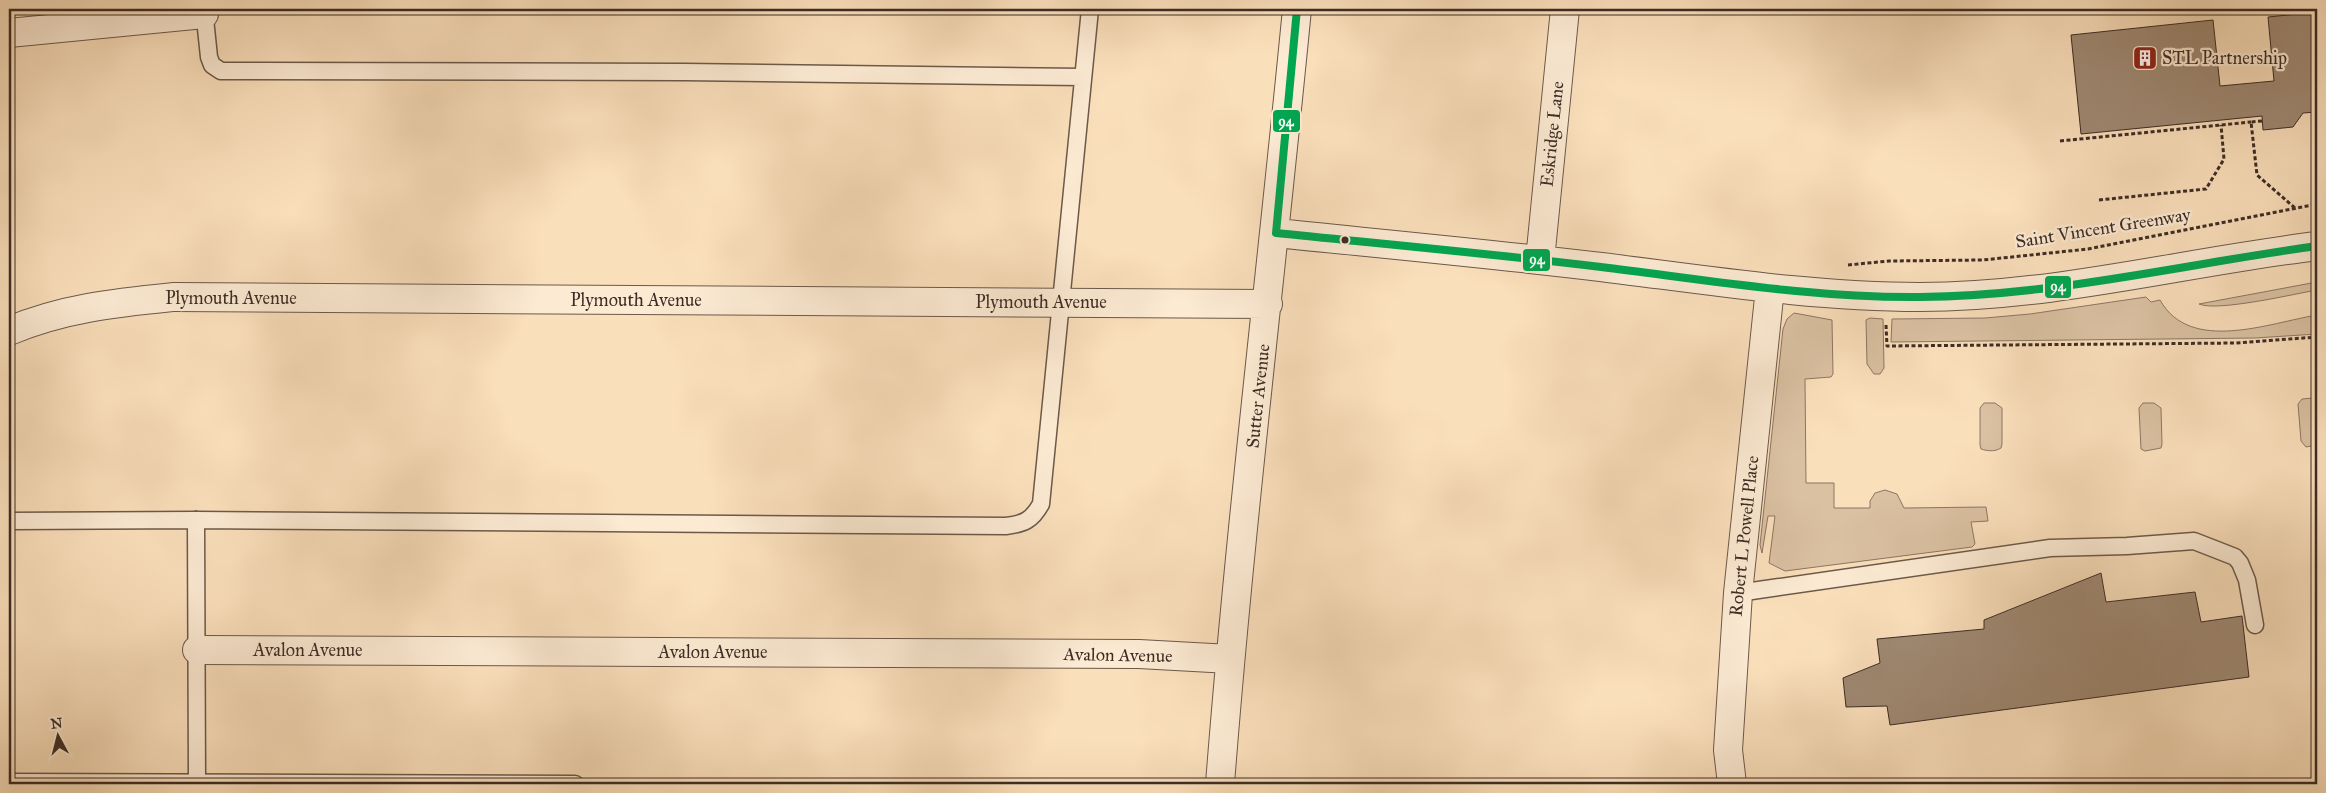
<svg xmlns="http://www.w3.org/2000/svg" width="2326" height="793" font-family="'IM FELL Great Primer',serif">
<style>
.green{fill:#dac1a2;stroke:#8c7664}
.building{fill:#9f8973;stroke:#3d2c25}
.lines{fill:none;stroke-linecap:round;stroke-linejoin:round}
.service-casing{stroke:#6c594a;stroke-width:19}
.minor-casing{stroke:#6c594a;stroke-width:30}
.path{stroke:#3d2c25;stroke-width:3;stroke-dasharray:4 2.5;stroke-linecap:butt}
.service{stroke:#fcead3;stroke-width:16}
.minor{stroke:#fcead3;stroke-width:28}
.bus-1-casing{stroke:#fcead3;stroke-width:11}
.bus-1{stroke:#00a651;stroke-width:8}
.bus-dot{fill:#3d2c25;stroke:#fcead3;stroke-width:2}
.labels{text-anchor:middle;dominant-baseline:central;stroke-width:4.5;stroke-linejoin:round;paint-order:stroke}
.poi-label{font-size:18px;fill:#3d2c25;stroke:#fcead3;text-anchor:start}
.street-label{font-size:18px;fill:#3d2c25;stroke:#fcead3}
.line-badge{stroke:#fcead3;stroke-width:2}
.badge-label{font-size:14px;text-anchor:middle;font-weight:bold;fill:#fff}
</style>
<rect width="100%" height="100%" fill="#fadfbb"/>
<filter id="stains"><feTurbulence type="fractalNoise" baseFrequency=".004" numOctaves="4"/><feColorMatrix values="0 0 0 0 .2 0 0 0 0 .09 0 0 0 0 .02 0 0 0 .5 -.17"/></filter>
<radialGradient id="worn" r=".72"><stop offset=".6" stop-color="#630" stop-opacity="0"/><stop offset="1" stop-color="#630" stop-opacity=".3"/></radialGradient>
<path class="green" d="M2317 282V290C2294 294 2217 312 2199 304Z
M2146 297 2151 302 2160 300C2190 354 2269 323 2317 315V334L2255 338 1891 342 1892 319 1985 318 2030 314Z
M1794 313 1832 320 1833 374 1831 377 1805 379 1806 483H1834V508H1870V501L1875 493 1885 490 1897 494 1904 508 1986 507 1988 521 1971 522 1975 544 1972 547 1785 571 1769 563 1775 516H1768L1762 553 1760 545 1783 329 1787 319Z
M1870 318 1883 319 1884 368 1880 374H1874L1867 364 1866 320Z
M2313 398 2317 399V445L2306 447 2301 441 2298 404 2302 399Z
M1984 403H1995L2002 408V444L2001 448C1995 452 1987 451 1981 449L1980 445V408Z
M2143 403H2154L2161 408 2162 444 2161 448 2145 451 2141 449 2139 408Z"/>
<path class="building" d="M2317 12V112L2303 113 2293 127 2263 130 2262 116 2081 134 2071 35 2213 20 2220 86 2274 81 2268 17Z
M2101 573 2106 602 2195 592 2201 622 2242 616 2249 677 1890 725 1887 706 1846 707 1843 678 1880 663 1877 639 1984 629V620Z"/>
<g class="lines">
<defs>
<path id="service" d="M204 9 209 57 212 65 221 71 684 72 1083 77
M196 520 197 783
M9 521 196 520 1006 526C1024 524 1032 520 1041 504L1090 9
M1738 593 2050 548 2127 546 2194 541 2235 557 2240 563 2247 580 2255 625
M9 782 575 784"/>
<path id="minor" d="M9 33 204 14
M1276 233C1384 244 1492 254 1601 267 1707 280 1813 297 1920 297 2054 297 2185 262 2317 246
M1540 260 1565 9
M9 331C64 308 115 303 174 297L1268 304
M197 650 1139 654 1230 659
M1220 784C1240 525 1272 267 1297 9
M1732 784 1728 750 1738 593 1770 288"/>
</defs>
<use href="#service" class="service-casing"/>
<use href="#minor" class="minor-casing"/>
<path class="path" d="M2262 121 2251 122 2257 175 2295 208
M2060 141 2251 122
M2099 200 2206 189 2224 159 2221 125
M1848 265 1889 261 1983 260 2088 249 2317 204
M1886 325 1887 346 2236 343 2317 337"/>
<use href="#service" class="service"/>
<use href="#minor" class="minor"/>
<defs>
<path id="bus-1" d="M1276 233C1384 244 1493 254 1601 267 1707 280 1813 298 1920 297 2054 296 2185 264 2317 246
M1276 233 1297 9"/>
</defs>
<use href="#bus-1" class="bus-1-casing"/>
<use href="#bus-1" class="bus-1"/>
</g>
<defs>
<symbol id="building-square" viewBox="-11 -11 22 22"><rect x="-9" y="-9" width="18" height="18" rx="4" fill="#8f2418" stroke="#fcead3"/><path d="M-4-6H4V6H1V3H-1V6H-4ZM-2.5-4.3h1.7v1.8h-1.7ZM.8-4.3h1.7v1.8H.8ZM-2.5-1h1.7V.8h-1.7ZM.8-1h1.7V.8H.8Z" fill="#fff"/></symbol>
</defs>
<g fill-rule="evenodd">
<use href="#building-square" x="2131" y="44" width="28" height="28"/>
</g>
<circle class="bus-dot" cx="1345" cy="240" r="4.5"/>
<g class="labels">
<g class="poi-label">
<text x="2162" y="58">STL Partnership</text>
</g>
<g class="street-label">
<text transform="translate(1552 134) rotate(-84)">Eskridge Lane</text>
<text transform="translate(2103 228) rotate(-9)">Saint Vincent Greenway</text>
<text x="231" y="298">Plymouth Avenue</text>
<text x="636" y="300">Plymouth Avenue</text>
<text x="1041" y="302">Plymouth Avenue</text>
<text transform="translate(1258 396) rotate(-84)">Sutter Avenue</text>
<text transform="translate(1744 536) rotate(-84)">Robert L Powell Place</text>
<text x="308" y="650">Avalon Avenue</text>
<text x="713" y="652">Avalon Avenue</text>
<text transform="translate(1118 655) rotate(1)">Avalon Avenue</text>
</g>
</g>
<g class="line-badge">
<rect x="1272" y="109" width="29" height="24" rx="5" fill="#00a651"/>
<rect x="1522" y="248" width="29" height="24" rx="5" fill="#00a651"/>
<rect x="2044" y="275" width="28" height="24" rx="5" fill="#00a651"/>
</g>
<g class="badge-label">
<text x="1286" y="126">94</text>
<text x="1537" y="264">94</text>
<text x="2058" y="291">94</text>
</g>
<rect width="2326" height="793" fill="none" stroke="#fadfbb" stroke-width="30"/>
<rect x="10" y="10" width="2306" height="773" fill="none" stroke="#3d2c25" stroke-width="2.5"/>
<rect x="15" y="15" width="2296" height="763" fill="none" stroke="#3d2c25"/>
<g transform="translate(58 736) rotate(353)" stroke="#fcead3" stroke-width="4" paint-order="stroke">
<path d="M0-4L9 19L0 12L-9 19Z" fill="#3d2c25"/>
<text y="-8" font-size="14" font-weight="bold" text-anchor="middle" fill="#3d2c25">N</text>
</g>
<rect width="100%" height="100%" filter="url(#stains)"/>
<rect width="100%" height="100%" fill="url(#worn)"/>
</svg>
